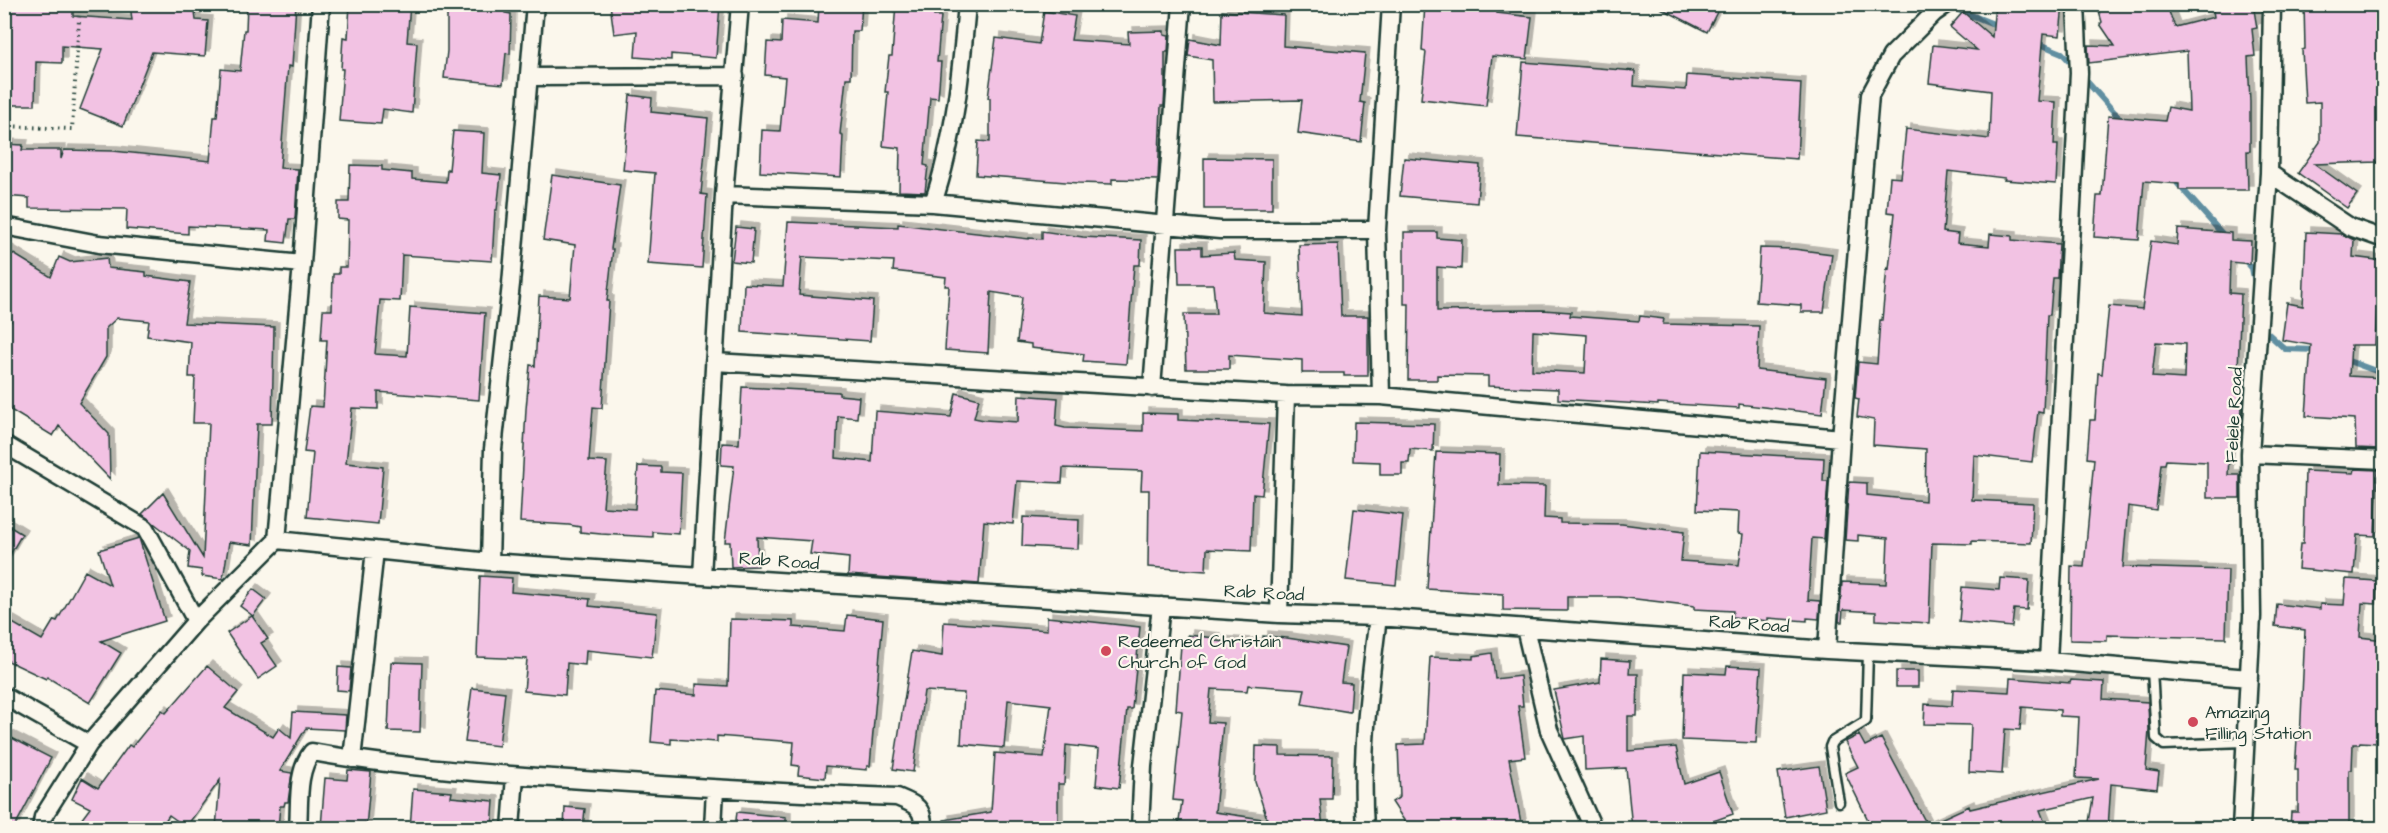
<svg xmlns="http://www.w3.org/2000/svg" width="2388" height="833" font-family="'Architects Daughter',sans-serif">
<style>
.lines{fill:none;stroke-linecap:round;stroke-linejoin:round}
.stream{stroke:#608fa1;stroke-width:6}
.building{fill:#f2c2e3;stroke:#1f3d34;stroke-width:1.5;fill-rule:evenodd;filter:url(#shadow)}
.service-casing{stroke:#1f3d34;stroke-width:13}
.minor-casing{stroke:#1f3d34;stroke-width:21}
.path{stroke:#1f3d34;stroke-width:4;stroke-dasharray:1.5 4.5;stroke-linecap:butt}
.service{stroke:#fbf7ec;stroke-width:8}
.minor{stroke:#fbf7ec;stroke-width:16}
.poi-dot{fill:#d1495b;stroke:#fbf7ec;stroke-width:2}
.labels{text-anchor:middle;dominant-baseline:central;stroke-width:4.5;stroke-linejoin:round;paint-order:stroke}
.street-label{font-size:18px;fill:#1f3d34;stroke:#fbf7ec}
.poi-label{font-size:18px;fill:#1f3d34;stroke:#fbf7ec;text-anchor:start}
</style>
<defs>
<filter id="shadow"><feDropShadow dx="5" dy="-5" stdDeviation="0" flood-color="#0004"/></filter>
</defs>
<rect width="100%" height="100%" fill="#fbf7ec"/>
<filter id="ink" filterUnits="userSpaceOnUse"><feTurbulence type="fractalNoise" baseFrequency=".0167" numOctaves="2"/><feDisplacementMap in="SourceGraphic" scale="12" xChannelSelector="R" yChannelSelector="G"/><feConvolveMatrix kernelMatrix="1 2 1 2 8 2 1 2 1" color-interpolation-filters="sRGB"/></filter>
<g filter="url(#ink)">
<g class="lines">
<path class="stream" d="M1946 5 2001 27
M2035 42 2062 53 2076 68
M2082 76 2123 122
M2178 184 2225 237
M2243 258 2252 268 2255 283
M2263 326V329L2285 349 2317 350
M2343 359 2384 374"/>
</g>
<path class="building" d="M4 4H73V16L132 20 130 4H194L196 20 208 21 205 56 152 52 123 126 80 109 103 49 62 46V63L36 62 35 105H4Z
M247 4H296L292 67 288 66 280 168 298 169 295 219H289L286 243 268 241 269 230 188 226V234L126 229 127 209 29 208V198L4 196V144L23 145 22 150H61V159L64 150 113 151 210 161 214 117H217L221 69 240 71 244 30H246Z
M350 4H410L407 42 417 43 412 113 383 109 381 124 339 121 343 69H341L343 37 348 38Z
M447 4H506L505 13 511 14 510 54 506 53 503 84 444 78 447 51Z
M610 4H720L716 58 671 54V60L635 57 637 31 614 34Z
M819 4H862L860 31H852L851 78H846L840 134 843 135 841 177 760 172 762 130 780 131 785 77 765 75 767 42 781 43 782 20 818 23Z
M896 4H936L934 16H941L937 62H941L938 98 930 97 924 165 928 166 925 192 899 191 900 148 883 146 888 92H885L889 56H892Z
M1425 4H1499L1497 13 1532 17 1527 59 1492 56 1486 106 1421 99 1426 52 1422 51Z
M1653 4H1721L1707 32Z
M1995 4H2063L2060 36 2043 34 2037 101 2056 102 2054 145H2058L2056 184 2004 180 2005 178 1948 171 1943 232 1958 234 1957 243 1989 246 1990 234 2012 236V240L2059 244 2057 278H2053L2050 315H2047L2043 413 2038 412 2032 462 1974 455 1972 500 2033 503 2031 543 1972 541V544L1932 543 1929 623 1876 620V612L1843 610 1842 622H1839L1842 582 1886 584 1888 538 1858 535V541L1845 540 1849 482 1867 483V495L1925 501 1926 449 1873 445 1874 420 1857 417 1859 399 1855 398 1858 362 1877 364 1880 320H1882L1887 268 1889 269 1895 213 1887 212 1890 177 1901 178 1906 129 1989 139 1991 91 1929 83 1933 45 1977 50 1950 27 1963 12 1992 37Z
M2141 4H2166L2175 27 2214 17 2212 4H2253L2257 28 2252 29 2255 56 2248 57 2250 102V151H2247L2248 190H2179V184L2144 181 2139 240 2094 237 2097 196H2102L2108 116 2165 121 2168 107 2189 111 2187 51 2089 63 2088 45 2115 46 2100 24 2102 22 2097 5H2127L2129 9Z
M2304 4H2368V10L2383 9 2384 155 2378 162 2315 164 2357 194 2347 208 2298 173 2320 142V102L2305 103 2302 50 2305 49Z
M1044 11 1075 16 1071 40 1129 44 1128 32 1164 31V35L1169 36 1168 52H1165V87L1164 106H1161L1158 180 1112 179V184L1078 183 976 175 978 141 990 142V98H988L996 38 1039 44Z
M1222 11 1284 15 1283 46 1365 53 1360 102 1365 103 1361 142 1298 133 1302 100 1213 102 1212 60 1188 56 1190 39 1221 45Z
M1523 62 1635 71 1634 86 1686 90 1687 75 1801 83 1797 159 1517 137Z
M630 95 652 98 651 112 708 118 701 194 707 195 702 268 648 264 655 173 623 170Z
M453 131 484 133 482 173 501 175 497 210H495L492 261 402 255 400 301 380 300 375 354 407 356 410 307 485 313 479 400 378 392V409L352 408 346 463 383 467 378 524 307 517 313 453 304 452 310 406 323 407 327 340H321L323 310H332L333 274H339V267H347L348 220 338 219V202H349L350 165 382 166V170L412 173V179L446 182 447 169 449 170Z
M1204 158 1272 159V209H1204Z
M1404 158 1480 165 1477 203 1400 196Z
M552 175 620 185 611 249H613L607 301H609L602 408 593 407 589 461 607 462 603 507 635 509 638 466 661 467V472L682 473 679 534 653 532V537L601 534 580 532V527L569 525 520 522 526 409 530 365 535 366 539 296 570 298 575 245 543 240Z
M788 222 898 227V224L1029 239V238L1042 239V231L1083 237 1141 240 1140 265H1134L1126 364 1083 361 1084 354 1031 348V344L1017 342 1022 297 991 292 988 353 945 350 949 286H945L946 277 893 271 894 261 802 257 799 295 873 301 870 341 742 332 744 284 783 286Z
M736 227 754 229 751 263 732 261Z
M2178 229 2231 233V240L2251 241 2250 264 2230 262 2229 293 2241 294 2238 369H2244L2241 425 2231 424 2228 475H2240V498H2207V462L2166 460 2165 464H2161L2156 510 2128 506 2123 567 2228 570 2226 638 2107 635V641L2070 640 2071 566 2084 567 2094 459 2087 458 2090 420H2095L2098 373 2102 374 2109 306 2142 309 2151 241 2177 245ZM2156 342 2185 344 2184 379 2152 377Z
M1404 232H1437V238L1462 240 1461 269 1437 267V311L1543 310 1571 312 1570 316 1639 321 1640 316 1664 319 1663 324 1759 326 1757 370 1826 378 1822 414 1739 404V408L1658 403V405L1558 399V389L1488 386V376L1437 375V380H1408L1409 304H1404ZM1533 331 1587 335 1585 373 1532 370Z
M2306 232 2342 234 2354 240 2353 257 2384 261V307L2377 306 2375 345H2351L2349 376 2383 378 2380 449 2356 448 2355 419 2306 416 2311 345 2282 340 2287 303 2303 306Z
M1338 244 1341 316H1368V376H1344V373H1302V360L1229 355V369H1186L1184 314H1216L1213 284H1179L1178 247H1202V255L1234 253 1235 260 1266 262 1264 313 1302 316 1299 245Z
M4 248 51 277 59 257 70 262 107 258 108 268 146 272V276L190 282 184 323 274 327 272 424H257L252 545 229 542 223 579 202 576V570L188 568 190 551 142 514 163 493 203 558 209 423H193L195 377H189L191 342 147 336 149 321 117 318 106 328V357L79 403 109 434 110 479 59 426 53 436 4 406V331L11 321 4 317Z
M1760 248 1794 249 1832 254 1824 312H1801V305L1756 302Z
M742 387 839 392V395L859 397 857 418 838 416 836 458 872 462 875 411 951 417 956 393 979 399 974 418 984 420 1018 422 1019 395 1058 398 1056 426 1065 428 1143 431V413L1178 414V420L1269 424 1262 495 1253 494 1251 551 1207 549 1206 571 1148 567 1149 490H1141L1142 471 1063 468 1062 483 1017 481 1013 524 984 521 979 584 848 575 849 558 810 554 812 541 757 537 758 566 731 567 730 542H725L734 466 721 465 722 443 739 444Z
M1354 422 1434 424 1433 451 1410 449 1409 463H1402V475H1380V462L1353 461Z
M1700 451 1824 458 1823 481H1828L1824 539 1812 538 1808 600 1820 601 1819 619 1807 618V621L1768 618V621L1732 617 1733 611 1694 609V606L1619 597H1567V611L1503 610V594L1427 589 1436 452 1500 454 1499 485 1545 486 1544 518 1560 519V523L1622 524 1684 532 1681 561 1739 565 1743 534 1738 533 1739 512 1697 510Z
M2355 469 2378 470 2375 536 2357 535 2354 574 2298 569 2300 544H2303L2305 471 2354 473Z
M1354 509 1403 515 1396 585 1346 580Z
M1023 517 1079 520 1078 549 1022 546Z
M4 523 22 534 4 565Z
M139 538 165 621 101 641 121 653 90 703 47 677 46 679 4 659V618L42 640 54 620 57 621 85 571 110 585 99 550Z
M480 576 512 578 511 592 590 599 589 606 657 613 652 657 586 650 585 665 567 663 565 695 524 691 527 659 477 657Z
M2000 578 2029 580 2027 610 2014 609 2012 627 1959 622 1962 587 1999 590Z
M2346 579 2377 581 2376 604 2362 603 2360 637 2384 640V674L2377 743 2360 742 2359 744H2353L2352 770H2349V828H2290L2291 812H2298V770H2295L2297 740H2300L2305 630 2275 626 2277 604 2320 609V604L2344 605Z
M253 589 266 599 253 616 240 606Z
M847 615 883 619 870 766H867V770L826 766 825 778 798 775 799 766 792 765 794 742 717 736V742L671 739V744L651 742 655 691 696 695V684L728 686 730 619 793 621V627L845 631Z
M252 616 268 639 261 643 277 666 258 679 227 633Z
M1047 617 1140 627 1132 709H1127L1119 788 1096 785 1099 749 1066 745 1064 784H1058V828H945L944 820 991 812 995 753 1044 757 1051 705 1008 700 1004 748 961 744 964 693 924 691 913 772 893 769 912 651 942 656 944 622 1047 630Z
M1188 635 1215 638 1214 641 1263 644V636L1287 638 1346 647 1341 682 1352 683 1350 712 1302 704 1305 689 1248 685 1247 691 1211 689 1208 722 1223 723 1215 812 1262 819V828H1178L1182 801 1173 800 1182 711 1176 710 1181 645 1187 646Z
M1492 653 1495 679 1520 676 1523 706H1518L1525 757 1509 759 1522 828H1409L1392 802 1400 797 1398 745 1425 744 1430 657 1473 659V656Z
M1601 659 1630 661 1629 674H1638L1637 716H1628V751L1676 747 1684 784 1719 772 1733 814 1694 828H1632L1626 768 1585 770 1584 736 1565 739 1554 690 1600 682Z
M391 662 422 663 420 732 388 731Z
M207 666 238 692 225 708 273 737 279 728 291 738 293 712 346 715 345 730 306 728 280 771 292 773 288 802H285L284 806H280L278 828H216L220 780 186 827 169 815 160 828H75L90 808 72 799 82 778 98 788 129 745 132 747 162 710 166 713Z
M1727 666 1761 668 1756 743 1682 740 1684 672 1726 674Z
M338 667 351 668 349 691 337 690Z
M1896 671H1918V687H1896Z
M2010 678 2070 683 2071 680 2104 682 2103 699 2148 702 2149 730 2146 770 2159 772 2157 789 2111 784 2108 828H2088L2093 798 2040 810 2047 828H1921L1969 806 1970 809 2099 779 2076 778 2079 717 2060 716V710L2022 707 2020 730 2005 729 2002 774 1969 772 1971 725 1924 724 1925 704 1952 706 1953 689 2009 692Z
M472 688 505 692 499 746 465 742Z
M4 734 51 758 14 828H4Z
M1859 735 1865 746 1881 738 1926 823 1918 828H1887L1884 824 1872 828 1845 773 1858 767 1845 742Z
M1256 746 1280 747V755L1333 756 1332 799H1320L1323 828H1270L1255 782Z
M1819 766 1826 809 1785 817 1778 772Z
M348 770 371 772 366 828 321 827 325 778 347 780Z
M413 789 452 792 451 797 494 801 492 828H410Z
M565 807 585 809 583 828H564Z
M737 812 786 817V828H735Z"/>
<g class="lines">
<defs>
<path id="service" d="M2152 670 2156 738 2164 745 2244 742
M1839 802 1830 747 1832 742 1866 721 1868 652"/>
<path id="minor" d="M530 77 735 76
M2269 173 2350 227 2384 239
M724 195 933 203 1220 230H1377
M933 203C955 139 961 71 967 4
M4 226 99 244 302 264
M714 362 1286 395 1381 396 1841 438
M1152 388 1182 4
M1381 396 1377 230 1391 4
M4 444 145 528 196 621
M2250 454 2384 460
M277 540 490 562 1279 614 1378 617 1827 650 2048 661 2249 678
M490 562 493 449 511 284 535 4
M702 576 724 195 740 4
M1279 614 1286 395
M1525 628 1549 730 1593 828
M1827 650 1841 438 1870 95 1891 56 1934 13 1947 4
M2048 661 2079 73 2076 4
M4 696 89 744
M352 759 375 550
M41 828 43 817 89 744 196 621 277 540 302 264 321 4
M298 828C300 804 296 772 312 752 401 768 493 774 583 780 688 787 792 793 897 797 914 804 924 807 923 828
M511 828 515 776
M713 828 715 789
M1140 828 1143 766 1161 606
M1365 828C1360 757 1369 688 1378 617
M2241 828 2252 616 2250 454 2269 173 2272 4"/>
</defs>
<use href="#service" class="service-casing"/>
<use href="#minor" class="minor-casing"/>
<path class="path" d="M4 126 72 129 80 4"/>
<use href="#service" class="service"/>
<use href="#minor" class="minor"/>
</g>
</g>
<g class="poi-dot">
<circle cx="1106" cy="651" r="6"/>
<circle cx="2193" cy="722" r="6"/>
</g>
<g class="labels">
<g class="street-label">
<text transform="translate(2234 415) rotate(-87)">Felele Road</text>
<text transform="translate(779 561) rotate(4)">Rab Road</text>
<text transform="translate(1264 593) rotate(3)">Rab Road</text>
<text transform="translate(1749 624) rotate(4)">Rab Road</text>
</g>
<g class="poi-label">
<text x="1118" y="641">Redeemed Christain<tspan x="1118" dy="21">Church of God</tspan></text>
<text x="2205" y="712">Amazing<tspan x="2205" dy="21">Filling Station</tspan></text>
</g>
</g>
<rect width="2388" height="833" fill="none" stroke="#fbf7ec" stroke-width="24"/>
<rect x="12" y="12" width="2364" height="809" fill="none" stroke="#1f3d34" stroke-width="2" filter="url(#ink)"/>
</svg>
